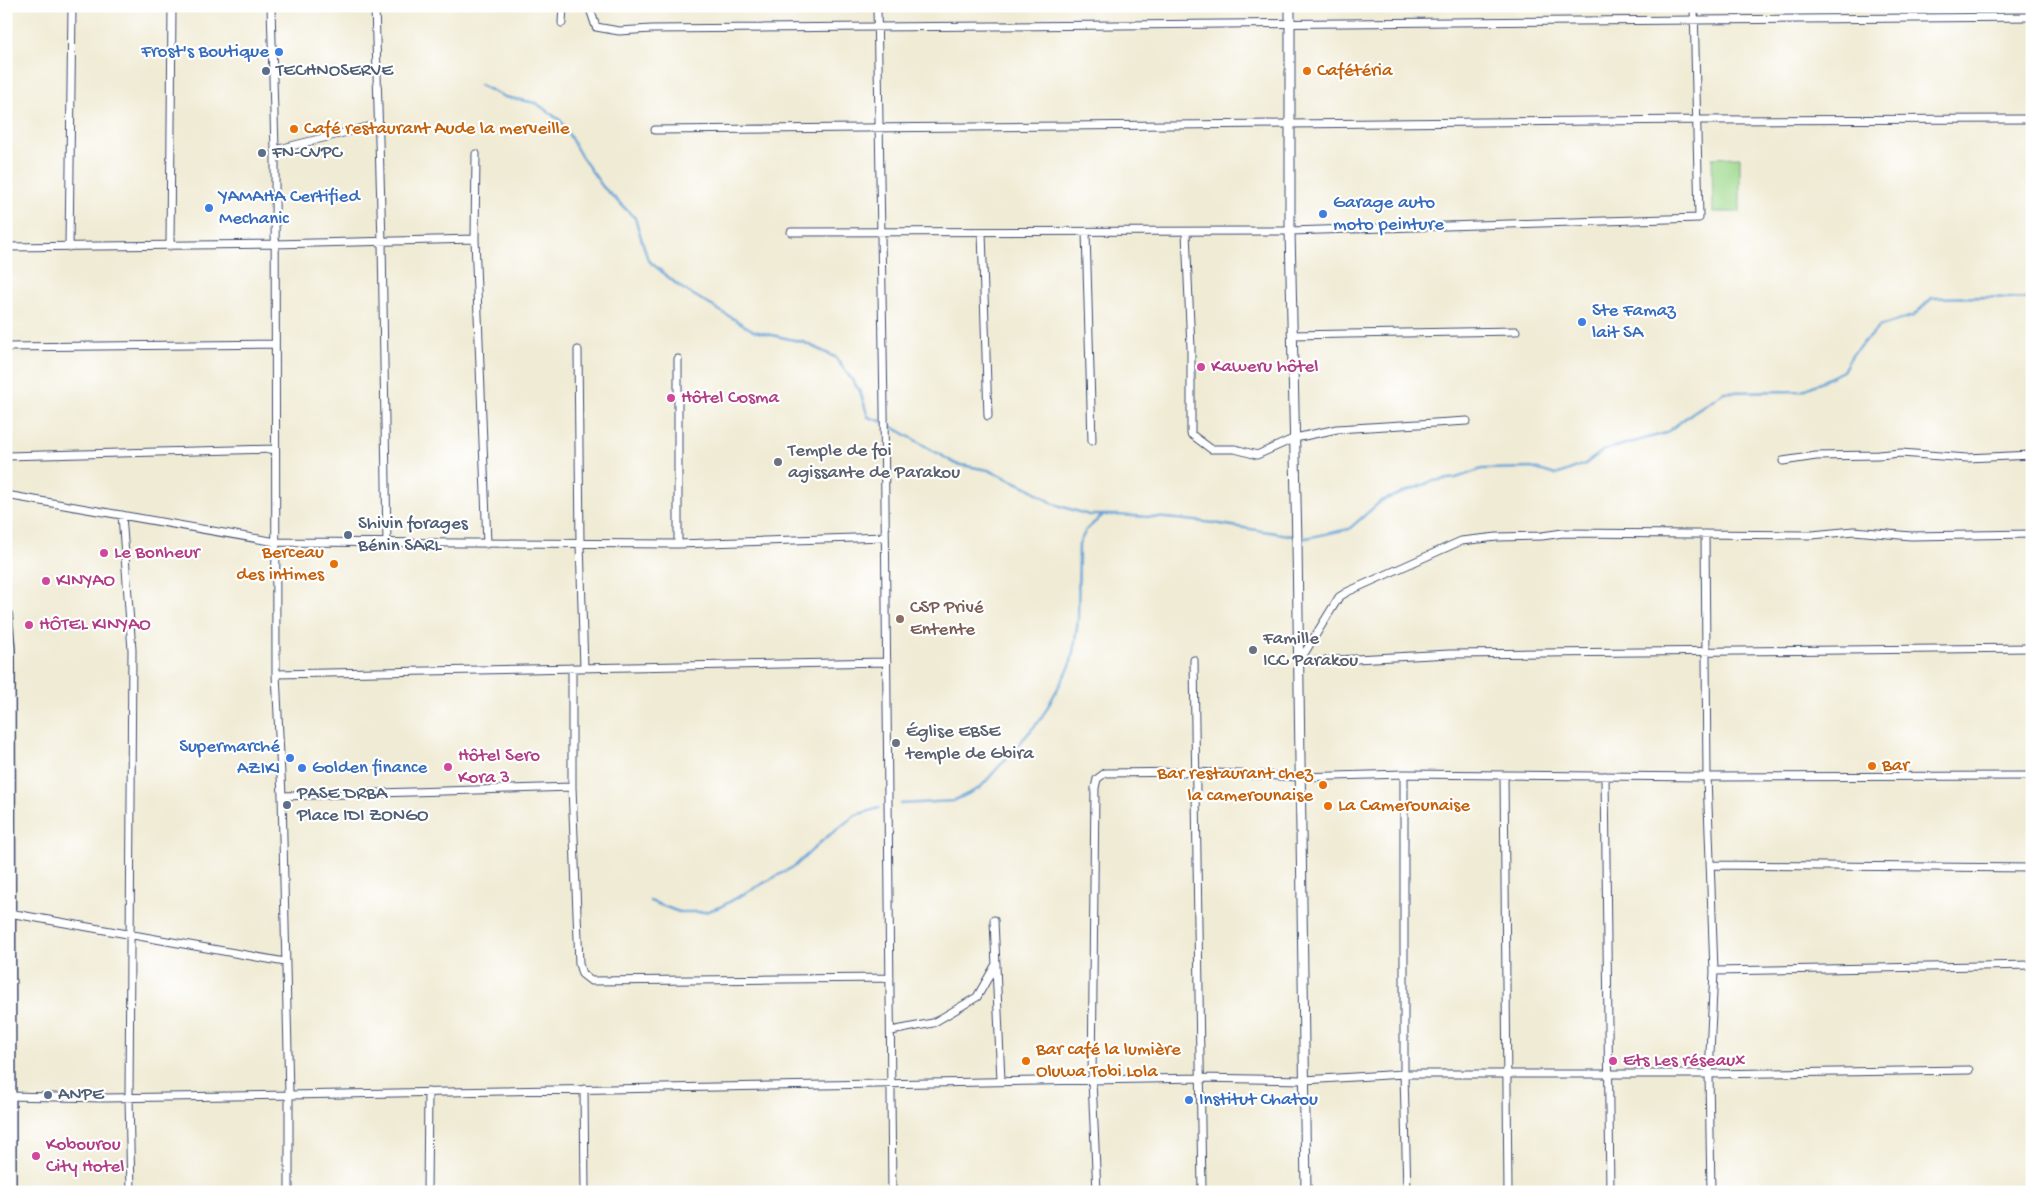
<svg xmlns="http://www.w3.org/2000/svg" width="2038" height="1198" font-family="'Gochi Hand',sans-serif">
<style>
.green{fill:#9fd98d;stroke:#5d8476}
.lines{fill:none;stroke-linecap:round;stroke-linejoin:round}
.stream{stroke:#63a2d6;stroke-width:2.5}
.minor-casing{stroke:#3b4b70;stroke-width:9}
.tertiary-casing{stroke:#3b4b70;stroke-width:11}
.primary-casing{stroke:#3b4b70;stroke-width:14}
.minor{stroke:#fff;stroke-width:7}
.tertiary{stroke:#fff;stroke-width:9}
.primary{stroke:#fff;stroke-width:11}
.shop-dot{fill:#3f7fe0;stroke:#fff;stroke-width:2}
.service-dot{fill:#5c6f8a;stroke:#fff;stroke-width:2}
.food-dot{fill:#e8710a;stroke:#fff;stroke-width:2}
.hotel-dot{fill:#d1479c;stroke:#fff;stroke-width:2}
.worship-dot{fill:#6b7280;stroke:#fff;stroke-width:2}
.education-dot{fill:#8d6e63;stroke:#fff;stroke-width:2}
.labels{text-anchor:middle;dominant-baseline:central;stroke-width:4.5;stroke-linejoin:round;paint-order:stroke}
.shop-label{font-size:19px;fill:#366cbe;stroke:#fff;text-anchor:start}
.service-label{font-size:19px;fill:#4e5e75;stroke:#fff;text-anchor:start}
.food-label{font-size:19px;fill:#c56008;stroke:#fff;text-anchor:start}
.hotel-label{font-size:19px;fill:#b23c85;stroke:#fff;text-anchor:start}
.worship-label{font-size:19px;fill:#5b616d;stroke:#fff;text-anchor:start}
.education-label{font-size:19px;fill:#785e54;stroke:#fff;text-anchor:start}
</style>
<rect width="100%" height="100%" fill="#fff"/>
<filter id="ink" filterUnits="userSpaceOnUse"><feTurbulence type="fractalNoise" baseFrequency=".02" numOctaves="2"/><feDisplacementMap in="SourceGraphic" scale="10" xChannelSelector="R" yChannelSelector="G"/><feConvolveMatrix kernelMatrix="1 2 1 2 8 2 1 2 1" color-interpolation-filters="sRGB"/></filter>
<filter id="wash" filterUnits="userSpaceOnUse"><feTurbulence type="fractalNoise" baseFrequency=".0096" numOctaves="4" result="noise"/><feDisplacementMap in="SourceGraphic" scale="20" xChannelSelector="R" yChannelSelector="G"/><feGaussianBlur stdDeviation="1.12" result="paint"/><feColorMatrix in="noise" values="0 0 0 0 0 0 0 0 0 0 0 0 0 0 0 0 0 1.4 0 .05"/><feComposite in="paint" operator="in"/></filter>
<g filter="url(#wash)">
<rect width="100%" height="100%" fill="#f0ebd4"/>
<path class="green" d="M1740 157V212H1713L1712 158Z"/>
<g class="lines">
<path class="stream" d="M480 85 505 97 536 103 561 121 581 156 603 187 635 218 648 260 680 287 754 331 803 342 835 357 860 391 868 417 884 422 956 464 988 470 1029 488 1054 504 1089 515H1117L1166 518 1214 523 1306 538 1349 529 1381 501 1433 481 1456 478 1482 469 1532 468 1556 475 1585 464 1604 450 1666 433 1692 413 1724 392 1802 391 1843 371 1853 353 1880 326 1913 316 1932 298 1987 297 2032 299
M901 804 953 801 980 788 1041 719 1070 666 1075 642 1078 620 1079 544 1086 530 1103 515
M650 901 679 912H705L720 907 795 866 823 840 856 815 879 808"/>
</g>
</g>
<g filter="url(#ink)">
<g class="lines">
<defs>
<path id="minor" d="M271 6 275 150 276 674 282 796 289 1095V1192
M375 6 382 242 387 544
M589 6 596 27 619 31 652 29 2032 17
M877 6 884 408 892 1192
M562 23 563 6
M655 130 1697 120 2032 119
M275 150 379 124
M476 154 475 239 487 544
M791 232 1290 231 1699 218 1694 6
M982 232 988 416
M1086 232 1092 441
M1186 232 1191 348V434L1211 449H1235L1257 455 1295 438 1337 429 1467 421
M170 246 172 6
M6 247 274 244 475 239
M69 247 72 6
M1292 335 1516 331
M6 347 275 344
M578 350 580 544 584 668
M678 359V544
M6 456 275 449
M1783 461 1816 456 1878 455 1901 453 1967 458 2032 455
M6 495 276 542 678 544 885 537
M122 515 132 650 129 1097 131 1192
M1705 534 1707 777 1714 971 1709 1074 1711 1192
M1194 660 1202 1192
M1299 662 1339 597 1347 592 1461 541 1497 537 1542 536 1563 533 1812 535 1854 531 1911 536 2032 534
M1299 662 1450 654 2032 648
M572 668V787L579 964 582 974 591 981 890 978
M276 674 887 662
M1404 774V1074L1407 1192
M1504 775 1508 1192
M1605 776 1610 1192
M282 796 572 787
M1712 865 2032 868
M9 913 285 962
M994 920 1001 1081
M1714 971 2032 965
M891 1031 933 1023 977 997 996 964
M584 1089 585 1192
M7 1096 105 1098 289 1095 1200 1078 1304 1080 1404 1074H1709L1969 1070
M427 1192 428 1092
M1097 1192 1092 1080 1095 788 1097 779 1105 773 1196 772 1300 777 1404 774 1707 777 2032 776"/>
<path id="tertiary" d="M1290 6V231L1297 544 1306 1192"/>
<path id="primary" d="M6 614 9 650 10 1192"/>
</defs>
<use href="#minor" class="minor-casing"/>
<use href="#tertiary" class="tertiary-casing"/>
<use href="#primary" class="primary-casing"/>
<use href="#minor" class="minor"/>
<use href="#tertiary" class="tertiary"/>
<use href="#primary" class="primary"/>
</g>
</g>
<g class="shop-dot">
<circle cx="279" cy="52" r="5"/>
<circle cx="209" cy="208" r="5"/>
<circle cx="1323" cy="214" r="5"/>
<circle cx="1582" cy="322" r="5"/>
<circle cx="290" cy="758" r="5"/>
<circle cx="302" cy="768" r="5"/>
<circle cx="1189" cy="1100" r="5"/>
</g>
<g class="service-dot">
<circle cx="266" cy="71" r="5"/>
<circle cx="262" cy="153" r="5"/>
<circle cx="348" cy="535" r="5"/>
<circle cx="287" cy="805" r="5"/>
<circle cx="48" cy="1095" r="5"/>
</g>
<g class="food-dot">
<circle cx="1307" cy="71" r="5"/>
<circle cx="294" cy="129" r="5"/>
<circle cx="334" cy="564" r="5"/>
<circle cx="1872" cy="766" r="5"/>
<circle cx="1323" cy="785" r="5"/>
<circle cx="1328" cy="806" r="5"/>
<circle cx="1026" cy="1061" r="5"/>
</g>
<g class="hotel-dot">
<circle cx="1201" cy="367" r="5"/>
<circle cx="671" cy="398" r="5"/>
<circle cx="104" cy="553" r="5"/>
<circle cx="46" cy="581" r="5"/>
<circle cx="29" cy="625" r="5"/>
<circle cx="448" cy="767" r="5"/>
<circle cx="1613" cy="1061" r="5"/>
<circle cx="36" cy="1156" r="5"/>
</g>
<g class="worship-dot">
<circle cx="778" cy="462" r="5"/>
<circle cx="1253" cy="650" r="5"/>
<circle cx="896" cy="743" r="5"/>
</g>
<circle class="education-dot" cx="900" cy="619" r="5"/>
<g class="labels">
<g class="shop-label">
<text x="269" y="52" text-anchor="end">Frost's Boutique</text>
<text x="219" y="197">YAMAHA Certified<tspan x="219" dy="22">Mechanic</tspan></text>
<text x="1333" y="203">Garage auto<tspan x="1333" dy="22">moto peinture</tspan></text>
<text x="1592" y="311">Ste Famaz<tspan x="1592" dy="22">lait SA</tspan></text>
<text x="280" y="747" text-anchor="end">Supermarché<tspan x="280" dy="22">AZIKI</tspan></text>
<text x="312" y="768">Golden finance</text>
<text x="1199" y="1100">Institut Chatou</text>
</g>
<g class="service-label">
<text x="276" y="71">TECHNOSERVE</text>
<text x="272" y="153">FN-CVPC</text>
<text x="358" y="524">Shivin forages<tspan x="358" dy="22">Bénin SARL</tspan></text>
<text x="297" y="794">PASE DRBA<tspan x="297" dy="22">Place IDI ZONGO</tspan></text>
<text x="58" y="1095">ANPE</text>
</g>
<g class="food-label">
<text x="1317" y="71">Cafétéria</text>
<text x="304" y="129">Café restaurant Aude la merveille</text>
<text x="324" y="553" text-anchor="end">Berceau<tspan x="324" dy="22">des intimes</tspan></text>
<text x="1882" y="766">Bar</text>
<text x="1313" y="774" text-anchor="end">Bar restaurant chez<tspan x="1313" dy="22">la camerounaise</tspan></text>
<text x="1338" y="806">La Camerounaise</text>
<text x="1036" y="1050">Bar café la lumière<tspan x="1036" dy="22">Oluwa Tobi Lola</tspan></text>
</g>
<g class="hotel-label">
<text x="1211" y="367">Kaweru hôtel</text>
<text x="681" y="398">Hôtel Cosma</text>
<text x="114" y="553">Le Bonheur</text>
<text x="56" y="581">KINYAO</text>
<text x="39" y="625">HÔTEL KINYAO</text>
<text x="458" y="756">Hôtel Sero<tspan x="458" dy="22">Kora 3</tspan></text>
<text x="1623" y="1061">Ets Les réseaux</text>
<text x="46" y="1145">Kobourou<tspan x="46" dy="22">City Hotel</tspan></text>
</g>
<g class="worship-label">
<text x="788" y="451">Temple de foi<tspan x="788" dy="22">agissante de Parakou</tspan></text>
<text x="1263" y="639">Famille<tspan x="1263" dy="22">ICC Parakou</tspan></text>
<text x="906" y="732">Église EBSE<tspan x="906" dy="22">temple de Gbira</tspan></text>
</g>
<g class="education-label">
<text x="910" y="608">CSP Privé<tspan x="910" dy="22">Entente</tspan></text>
</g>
</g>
<rect width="2038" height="1198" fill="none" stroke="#fff" stroke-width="25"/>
</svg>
